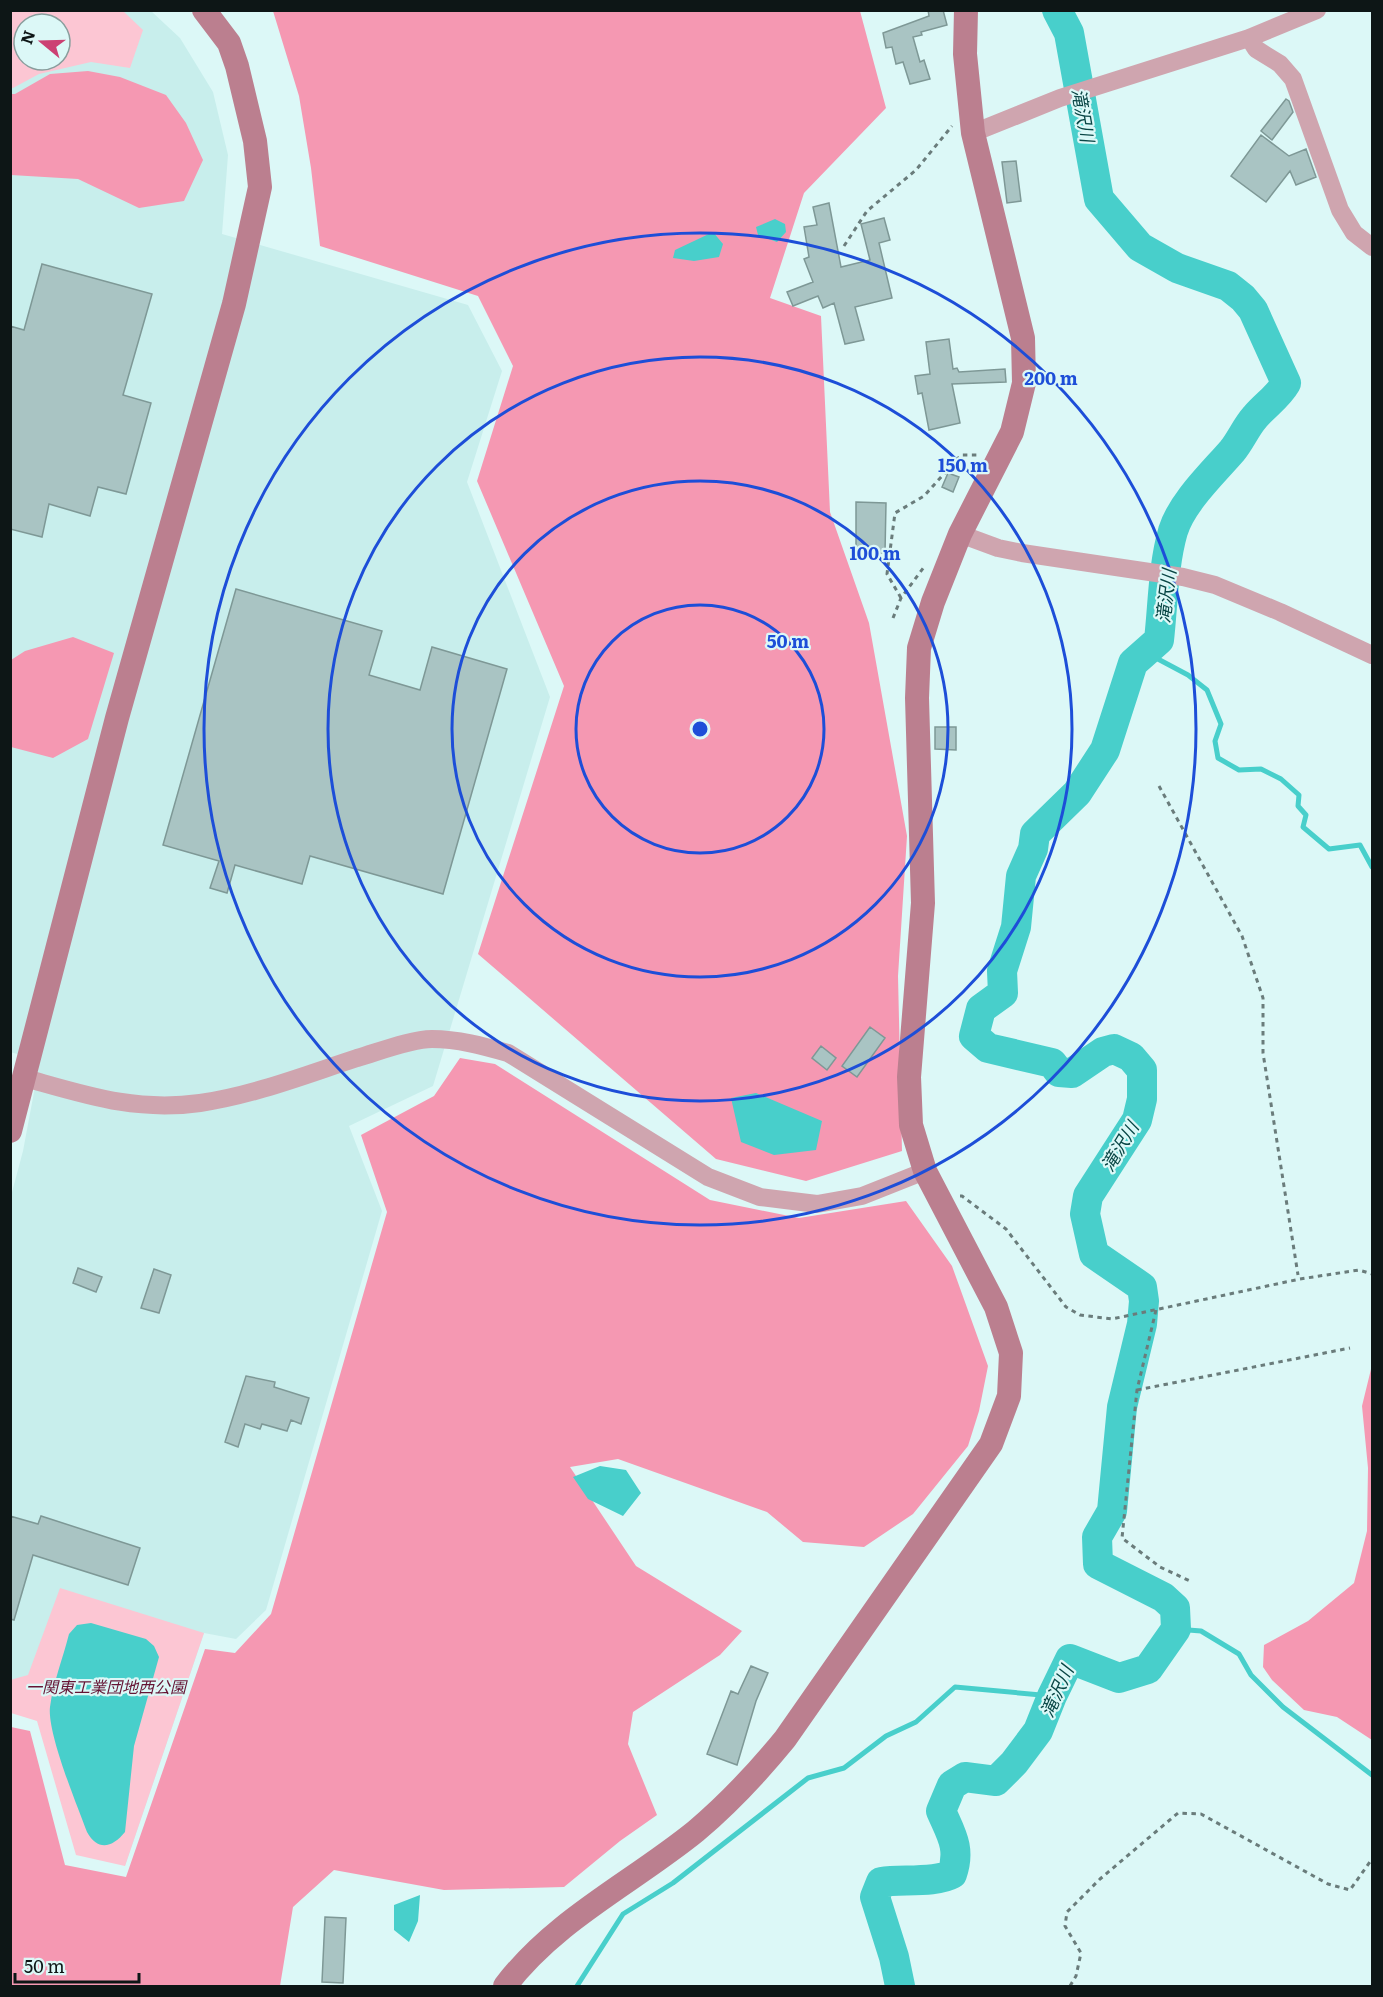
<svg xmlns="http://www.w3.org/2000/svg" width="1383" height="1997" font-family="Literata,'Noto Sans JP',serif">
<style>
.built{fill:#c8eeec;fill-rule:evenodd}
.green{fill:#fcc6d3;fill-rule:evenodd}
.forest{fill:#f598b2}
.water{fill:#48cfcb}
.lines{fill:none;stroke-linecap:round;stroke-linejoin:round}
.stream{stroke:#48cfcb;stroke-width:5}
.river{stroke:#48cfcb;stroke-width:30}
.building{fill:#a9c4c3;stroke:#7e9896;stroke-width:1.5}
.path{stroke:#6a7c7b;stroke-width:3;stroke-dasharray:4.5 4.5;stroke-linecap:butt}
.street{stroke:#cfa5af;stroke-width:18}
.secondary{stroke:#bb7f8f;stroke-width:24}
.ring{fill:none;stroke:#1d4ed8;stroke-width:3}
.labels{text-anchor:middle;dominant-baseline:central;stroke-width:4.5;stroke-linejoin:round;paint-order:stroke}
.park-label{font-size:16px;font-style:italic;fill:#651434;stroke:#dcf8f7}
.water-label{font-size:18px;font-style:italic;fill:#094645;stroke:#dcf8f7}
.centre{fill:#1d4ed8;stroke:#dcf8f7;stroke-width:3}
.ring-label{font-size:18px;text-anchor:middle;font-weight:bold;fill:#1d4ed8;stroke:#dcf8f7;stroke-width:4.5;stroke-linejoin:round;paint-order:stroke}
</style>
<rect width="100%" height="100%" fill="#dcf8f7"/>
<path class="built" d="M10 11H151L180 38 213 92 228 155 222 234 468 305 502 371 467 482 550 697 433 1086 349 1126 382 1211 266 1610 236 1639 204 1633 125 1866 44 1718 11 1709V1196L23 1151 40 1060 10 1052ZM24 24H60V60H24Z"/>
<path class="green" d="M11 10 123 11 143 30 130 68 91 62 39 74 13 88 10 87ZM24 24H60V60H24Z
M60 1588 204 1633 125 1866 76 1855 37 1721 11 1713 10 1680 28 1675Z"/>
<path class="forest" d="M273 11H860L886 108 804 193 770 298 821 316 830 512 869 623 907 836 898 976 902 1151 806 1181 716 1159 478 954 564 686 477 481 513 366 478 296 320 246 311 168 299 96Z
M88 71 120 77 166 95 186 123 203 160 184 201 139 208 78 179 11 175V94H15L50 74Z
M73 637 114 653 88 739 53 758 11 747V660L25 651Z
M460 1058 495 1064 710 1200 799 1218 906 1201 952 1266 988 1366 979 1411 968 1446 913 1514 864 1547 803 1542 767 1512 618 1459 570 1467 636 1566 742 1631 720 1655 633 1712 628 1744 657 1815 620 1841 564 1887 444 1890 334 1870 293 1907 280 1986H11V1727L30 1731 65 1865 126 1877 205 1649 235 1653 271 1614 387 1212 361 1135 434 1096Z
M1372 1365V1740L1337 1717 1304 1710 1272 1680 1263 1667 1264 1645 1308 1621 1354 1583 1367 1531 1368 1468 1362 1406Z"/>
<path class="water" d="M775 219 785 224 786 232 777 242 758 235 756 227Z
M713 232 723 244 719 257 694 261 673 258 675 250Z
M756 1093 822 1121 816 1150 774 1155 741 1142 731 1098Z
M600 1466 626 1470 641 1493 623 1516 588 1499 573 1477Z
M91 1623 146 1639 154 1646 159 1657 134 1746 125 1832C113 1847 98 1852 87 1832 77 1805 47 1733 50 1707 53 1683 63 1658 69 1634L77 1625Z
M420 1895 418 1921 409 1942 394 1930V1905Z"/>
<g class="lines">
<path class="stream" d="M1133 663 1156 658 1188 675 1207 690 1221 724 1215 741 1218 758 1239 770 1261 769 1281 779 1299 795 1298 806 1306 815 1303 827 1329 849 1360 845 1372 867
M1176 1629 1201 1631 1239 1654 1251 1675 1283 1707 1372 1775
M577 1986 623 1914 673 1883 808 1778 844 1768 886 1736 916 1722 955 1687 1052 1696"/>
<path class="river" d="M900 1986 894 1957 875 1897 881 1882C902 1879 936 1883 952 1874 961 1848 951 1834 941 1811L952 1785 965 1777 996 1781 1014 1763 1038 1731 1052 1696 1070 1659 1119 1678 1148 1669 1176 1629 1175 1608 1163 1597 1098 1564 1097 1537 1112 1511 1122 1407 1142 1324 1144 1301 1142 1287 1094 1254 1085 1214 1088 1196 1137 1120 1142 1099V1070L1131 1057 1114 1049 1103 1052 1072 1073 1059 1072 1052 1063 988 1048 974 1036 981 1009 1003 993 1002 971 1016 927 1021 876 1033 849 1035 834 1077 793 1105 750 1133 663 1159 640C1163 605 1163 566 1173 531 1182 502 1213 473 1232 451 1241 440 1246 427 1255 417 1265 405 1278 397 1286 383L1253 310 1243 298 1228 286 1177 268 1140 247 1099 199 1069 33 1057 10"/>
</g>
<path class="building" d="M928 10H943L947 25 921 32 922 35 913 37 920 62 924 60 930 79 910 84 903 62 896 64 892 47 886 48 883 33 929 16Z
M1286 99 1289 101 1293 112 1272 140 1261 131Z
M1261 135 1289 156 1306 149 1316 177 1296 185 1290 171 1266 202 1231 176Z
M1016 161 1021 201 1007 203 1002 162Z
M829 203 841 267 870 260 861 224 884 218 890 240 879 243 892 298 855 307 864 340 845 344 834 303 823 308 818 296 793 306 787 292 813 282 804 259 809 257 804 227 817 225 813 207Z
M42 264 152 294 123 395 151 403 126 494 98 487 90 516 49 504 42 537 10 529V326L24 330Z
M949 339 953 369 957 368 959 372 1005 369 1006 382 952 384 960 423 929 430 922 393 918 394 915 376 930 374 926 342Z
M948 473 959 477 953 492 942 487Z
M856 502 886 503 885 553H856Z
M236 589 382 631 369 675 420 690 432 647 507 669 443 894 310 856 302 884 235 865 227 893 210 888 219 861 163 845Z
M935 727H956V750L935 749Z
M870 1027 885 1038 857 1077 842 1066Z
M821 1046 836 1058 827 1070 812 1058Z
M78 1268 102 1277 96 1292 73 1283Z
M154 1269 171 1275 159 1313 141 1308Z
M246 1376 275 1382 274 1387 309 1398 301 1424 291 1420 287 1431 262 1424 260 1429 245 1424 238 1447 225 1442Z
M10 1516 38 1524 41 1516 140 1548 128 1585 33 1555 14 1620 10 1619Z
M751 1666 768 1673 756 1701 737 1765 707 1754 731 1691 738 1694Z
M325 1917 346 1918 343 1983 322 1982Z"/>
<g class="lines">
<path class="path" d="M844 246 867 211 916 170 952 126
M901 598 887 574 895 513 924 496 961 455H977
M893 618 901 598 924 567
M1159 786 1242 936 1263 998V1053L1298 1275
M960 1196H962L1006 1229 1066 1307 1080 1315 1112 1319 1300 1279 1359 1270 1372 1274
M1156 1310 1137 1390 1122 1538 1160 1567 1192 1582
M1137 1390 1350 1348
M1070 1986 1076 1976 1081 1953 1065 1926 1067 1912 1100 1879 1178 1813 1201 1814 1328 1884 1350 1890 1372 1859"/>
<path class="street" d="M1249 38 1256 49 1280 64 1293 79 1340 210 1354 233 1372 247
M973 133 1060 98 1249 38 1317 10
M960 534 998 548 1022 553 1183 577 1215 585 1280 612 1372 655
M25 1078C86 1095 135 1112 200 1103 254 1095 305 1075 357 1058 378 1052 411 1039 432 1039 458 1039 483 1046 508 1053L708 1177 760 1197 817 1204 862 1196 925 1171"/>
<path class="secondary" d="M10 1131 117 718 234 304 260 187 255 141 237 66 229 43 204 10
M505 1986C556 1919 632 1883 696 1831 729 1803 758 1772 785 1739L991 1444 1009 1396 1011 1353 996 1307 925 1171 911 1125 909 1077 923 903 917 698 919 648 933 602 960 534 1012 432 1024 383 1023 338 973 133 965 54 966 10"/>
</g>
<g class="ring">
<circle cx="700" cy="729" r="124"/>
<circle cx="700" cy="729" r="248"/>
<circle cx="700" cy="729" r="372"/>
<circle cx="700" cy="729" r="496"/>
</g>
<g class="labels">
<g class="park-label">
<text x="106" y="1686">一関東工業団地西公園</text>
</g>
<g class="water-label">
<text transform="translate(1084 115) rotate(80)">滝沢川</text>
<text transform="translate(1165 596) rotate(-83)">滝沢川</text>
<text transform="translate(1119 1146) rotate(-59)">滝沢川</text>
<text transform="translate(1056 1691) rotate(-66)">滝沢川</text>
</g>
</g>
<circle cx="700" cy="729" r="9" class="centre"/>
<g class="ring-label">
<text x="1051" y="385">200 m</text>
<text x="963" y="472">150 m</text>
<text x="875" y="560">100 m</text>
<text x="788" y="648">50 m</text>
</g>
<rect width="1383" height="1997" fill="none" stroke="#0d1616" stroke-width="24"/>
<g transform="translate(42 42) rotate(289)"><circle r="28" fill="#dcf8f7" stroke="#899e9d" stroke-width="1.5"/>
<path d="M0-4.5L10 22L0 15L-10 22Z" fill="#cc4073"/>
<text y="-9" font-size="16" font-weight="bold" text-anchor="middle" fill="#0d1616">N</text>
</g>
<path d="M15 1973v9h124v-9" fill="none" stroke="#0d1616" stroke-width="3"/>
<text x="24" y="1973" font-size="18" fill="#0d1616" stroke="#dcf8f7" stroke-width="4.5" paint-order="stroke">50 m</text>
</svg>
